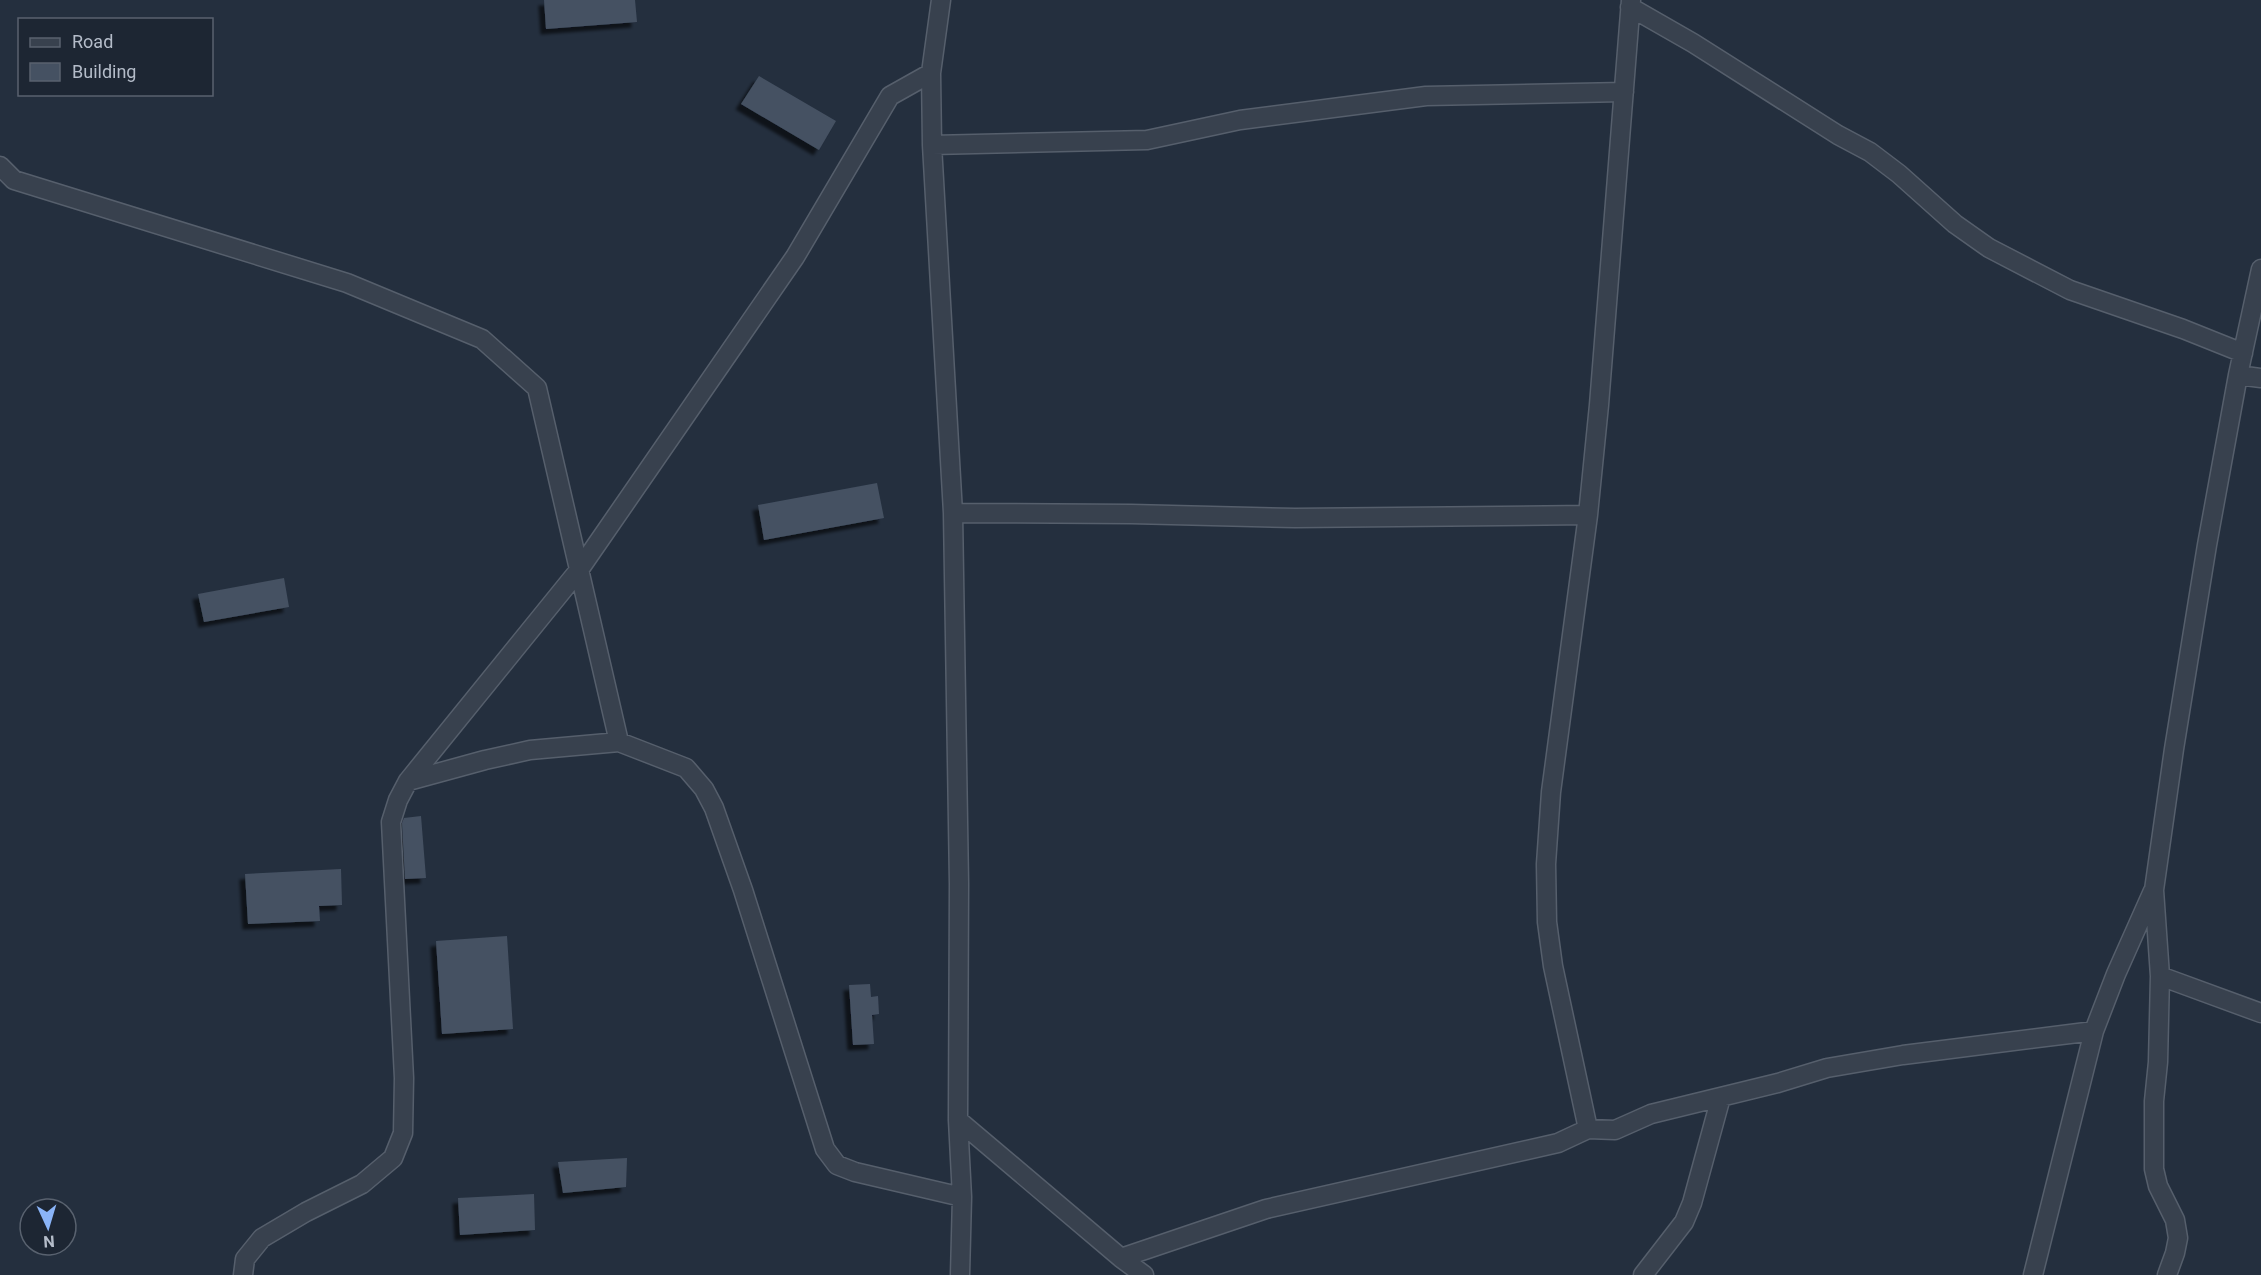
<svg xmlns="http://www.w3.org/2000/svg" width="2261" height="1275" font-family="Roboto,sans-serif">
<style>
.building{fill:#455162;filter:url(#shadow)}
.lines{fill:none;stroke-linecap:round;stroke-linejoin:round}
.minor-casing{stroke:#565f6c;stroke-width:21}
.minor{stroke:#38414e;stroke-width:18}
</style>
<defs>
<filter id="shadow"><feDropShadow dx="-5.5" dy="5.5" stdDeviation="1.5" flood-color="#0009"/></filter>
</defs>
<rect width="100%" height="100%" fill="#242f3e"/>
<path class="building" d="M544 0H635L637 22 546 29Z
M759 76 836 121 819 150 741 104Z
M877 483 884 518 764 540 758 505Z
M284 578 289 607 204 622 198 594Z
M421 816 426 878 405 879 402 823 404 818Z
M341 869 342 905 319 906 320 921 248 924 245 874Z
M507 936 513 1029 442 1034 436 941Z
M870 984 871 997 878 996 879 1014 872 1015 874 1044 853 1045 849 985Z
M627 1158 626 1187 563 1193 558 1162Z
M534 1194 535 1230 460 1235 458 1198Z"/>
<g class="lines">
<defs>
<path id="minor" d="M941 0 931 73 932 145 953 513 959 884 958 1120 962 1197 960 1275
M1630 7 1693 43 1838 135 1870 152 1899 174 1955 224 1989 248 2070 290 2183 329 2243 353
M932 145 1147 140 1240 120 1426 96 1624 92
M0 166 14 180 347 283 482 339 537 388 619 742
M2238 375 2261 378
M953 513 1131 514 1295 518 1588 515
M408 781 579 570 795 257 890 96 931 73
M2160 976 2261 1013
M958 1120 1121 1258 1144 1275
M1588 1129 1553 966 1547 922 1546 864 1551 792 1588 515 1599 405 1631 0
M1121 1258 1266 1209 1558 1143 1588 1129 1615 1130 1651 1114 1778 1083 1827 1068 1903 1055 2094 1031
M243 1275 245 1259 262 1238 306 1212 362 1184 393 1158 403 1133 404 1078 391 822 398 800 408 781 485 760 530 750 619 742 686 768 704 789 714 808 743 890 825 1149 837 1165 855 1172 962 1197
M1643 1275 1684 1222 1692 1203 1721 1097
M2033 1275 2094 1031 2116 974 2153 891
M2167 1275 2175 1253 2178 1238 2175 1220 2158 1186 2154 1169V1101L2158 1062 2160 976 2154 890 2174 749 2207 545 2238 375 2261 269"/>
</defs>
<use href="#minor" class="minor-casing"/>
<use href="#minor" class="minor"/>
</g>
<rect x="18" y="18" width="195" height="78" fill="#1d2633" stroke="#59626f" stroke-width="1.5"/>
<rect x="30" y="38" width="30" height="9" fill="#38414e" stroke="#59626f" stroke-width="1.5"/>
<text x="72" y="48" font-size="18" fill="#b4bcc9">Road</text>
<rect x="30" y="63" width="30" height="18" fill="#455162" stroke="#59626f" stroke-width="1.5"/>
<text x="72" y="78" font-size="18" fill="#b4bcc9">Building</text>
<g transform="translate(48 1227) rotate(176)"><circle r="28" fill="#1d2633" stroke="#59626f" stroke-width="1.5"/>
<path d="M0-4.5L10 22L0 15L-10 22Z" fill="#8ab4f8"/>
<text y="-9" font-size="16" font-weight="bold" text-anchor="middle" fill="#b4bcc9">N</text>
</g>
</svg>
